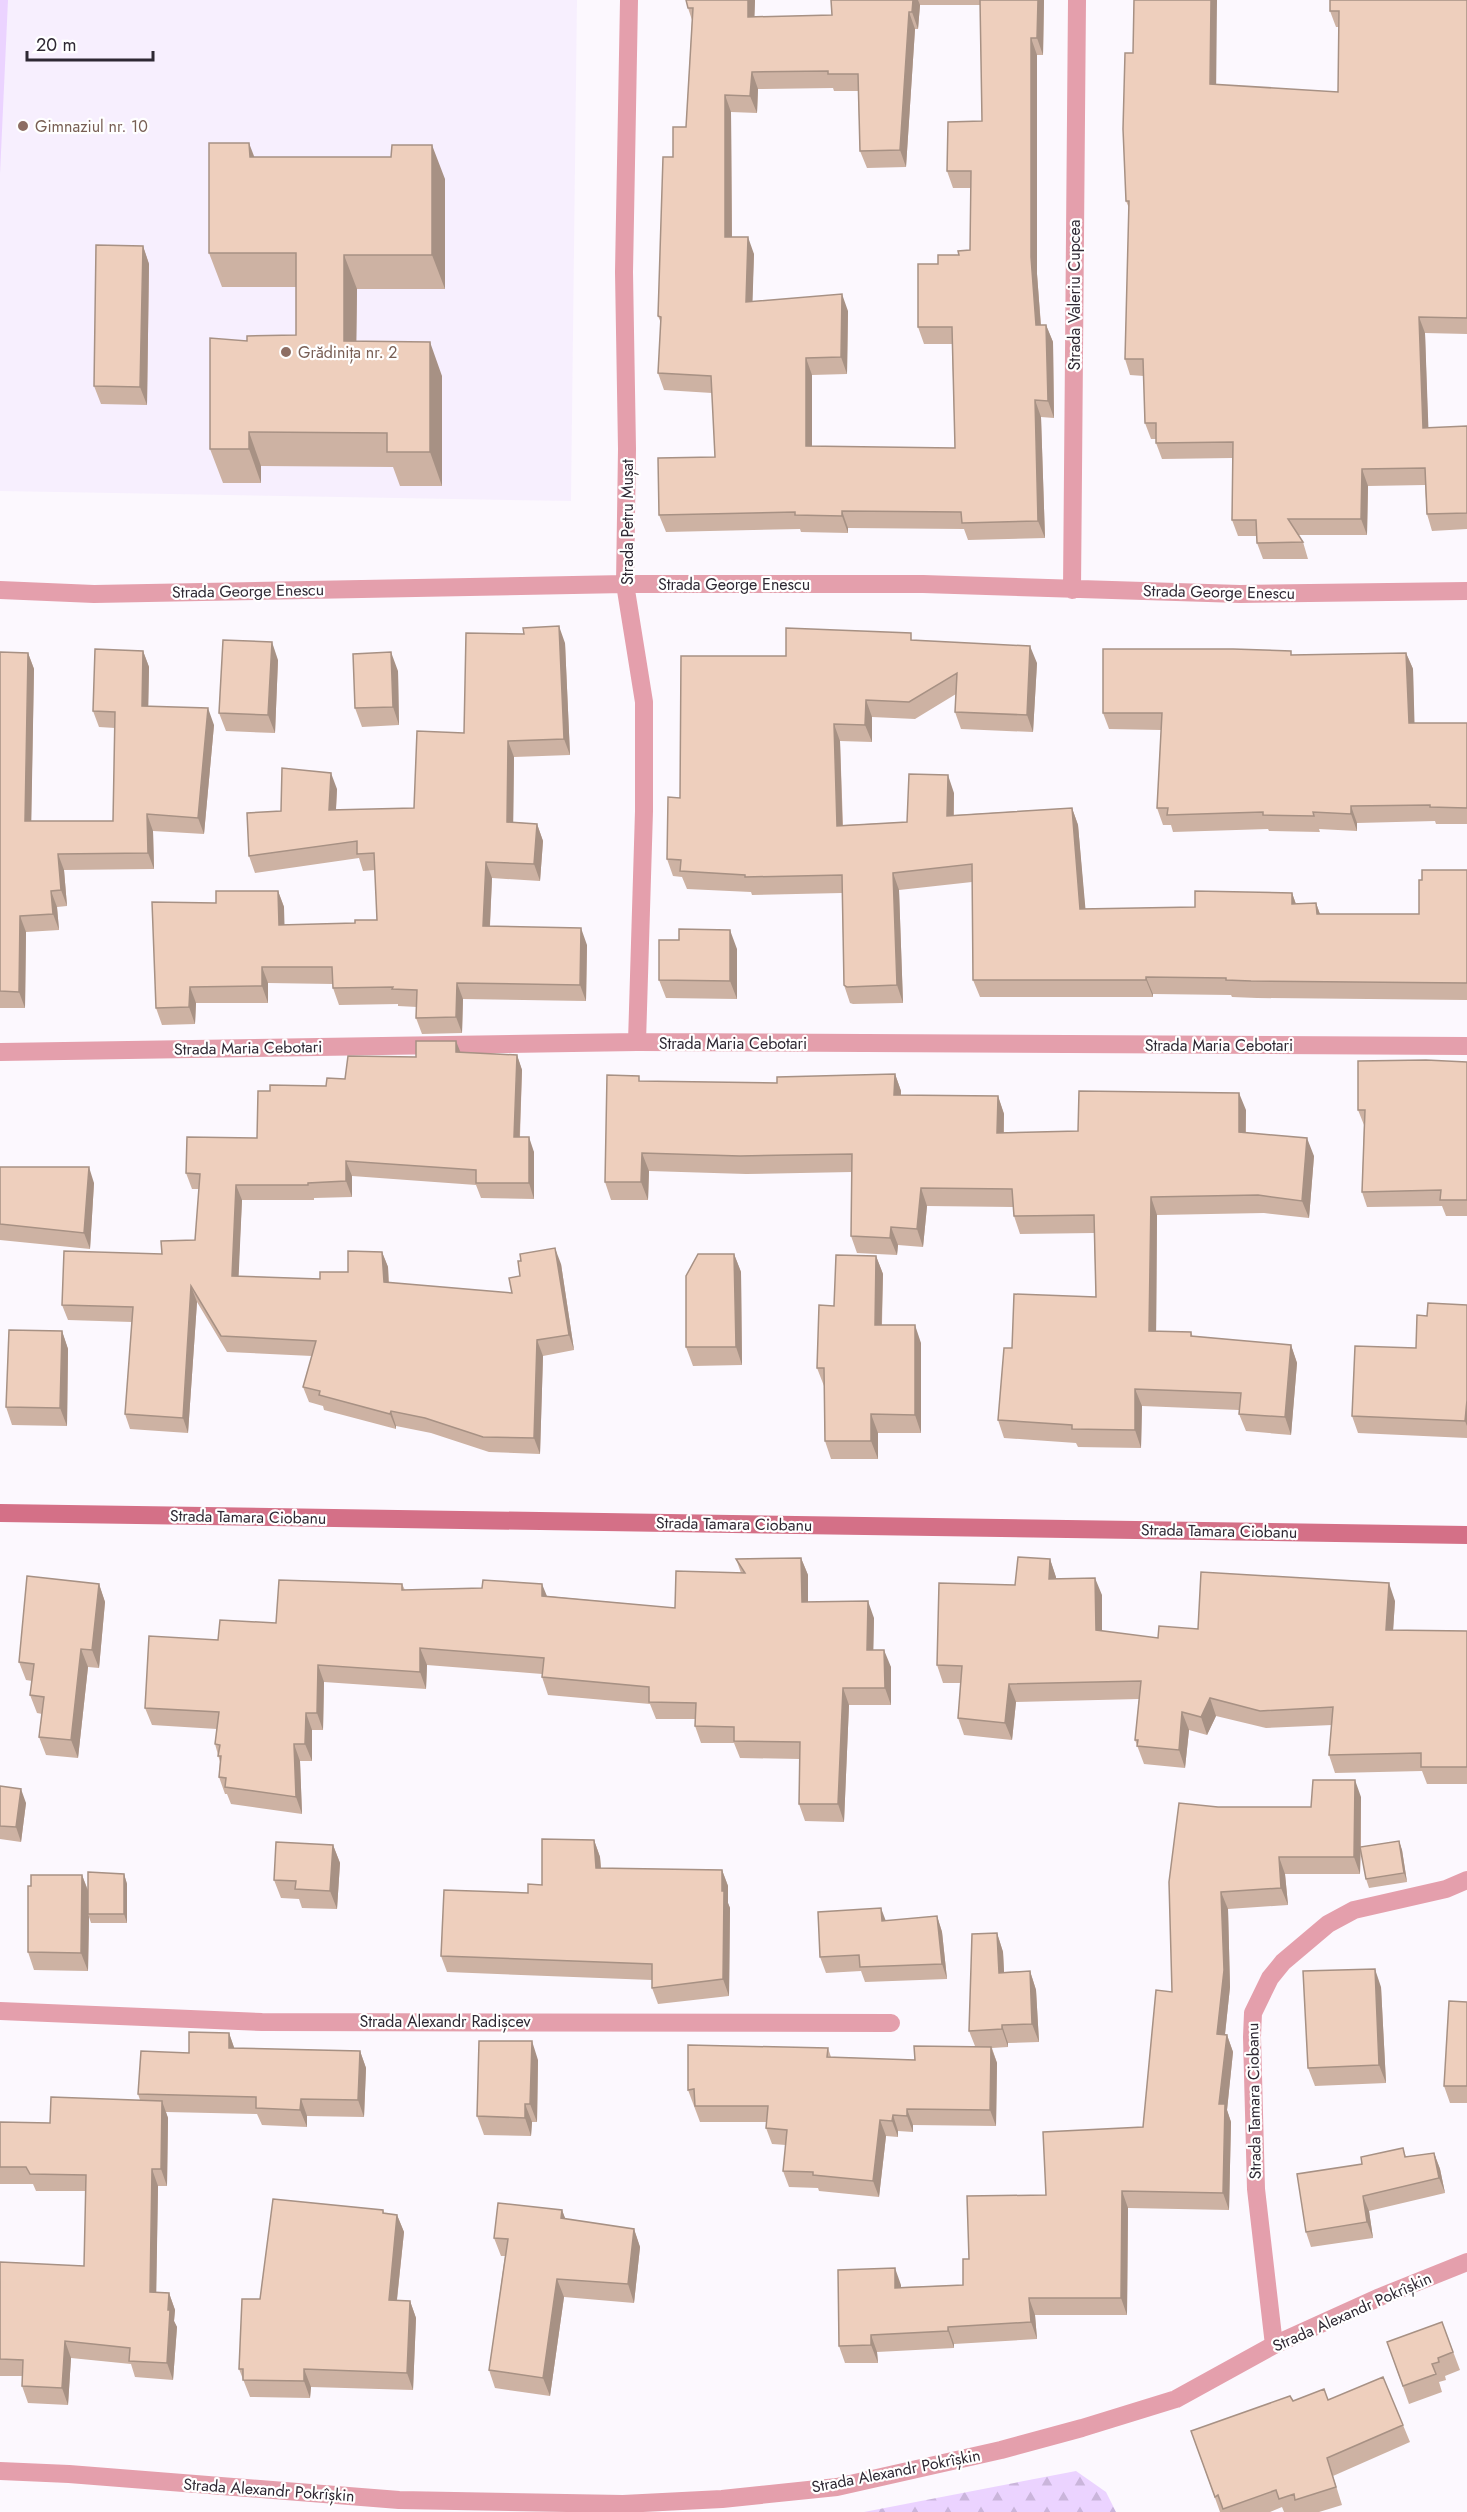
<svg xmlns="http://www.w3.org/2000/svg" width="1467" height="2512" font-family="Jost,sans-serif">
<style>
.built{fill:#f7effe}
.grass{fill:#ebd3ff}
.forest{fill:url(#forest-firs)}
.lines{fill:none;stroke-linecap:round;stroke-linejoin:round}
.street{stroke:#e49fac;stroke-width:18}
.secondary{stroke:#d47087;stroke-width:18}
.wall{fill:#cdb2a3;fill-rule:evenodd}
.shaded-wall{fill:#a79184}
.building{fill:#eecfbd;stroke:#a79184;stroke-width:1.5}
.education-dot{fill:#8d6e63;stroke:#fff;stroke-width:2}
.labels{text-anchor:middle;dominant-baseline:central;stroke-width:4.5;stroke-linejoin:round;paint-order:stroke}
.education-label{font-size:16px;fill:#785e54;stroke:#fff;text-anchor:start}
.street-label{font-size:16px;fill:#2e2833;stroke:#fff}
</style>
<defs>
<pattern id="forest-firs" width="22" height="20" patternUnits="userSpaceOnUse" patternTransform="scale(1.5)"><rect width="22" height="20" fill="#ebd3ff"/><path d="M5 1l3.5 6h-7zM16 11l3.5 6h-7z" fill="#cab5db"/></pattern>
</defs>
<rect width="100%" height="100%" fill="#fcf8fe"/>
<path class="built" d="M0 0H577L571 501 0 491Z"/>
<path class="grass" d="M0 0H8L0 174Z"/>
<path class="forest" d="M1076 2471 1106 2492 1116 2512H864Z"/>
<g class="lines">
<path class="street" d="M629 0 624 272 627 449 625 584 644 702V811L637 1042
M0 590 94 594 625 584H923L1240 594 1467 591
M1072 590 1077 0
M0 1052 637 1042 1467 1046
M0 2011 262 2022 891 2023
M1274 2345 1256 2189 1252 2037 1253 2013 1270 1978 1283 1962 1328 1924 1354 1910 1446 1889 1467 1880
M0 2471 69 2474 399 2500 623 2504 722 2499 837 2487 1001 2450 1082 2428 1176 2399 1274 2345 1380 2297 1467 2262"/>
<path class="secondary" d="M0 1513 1467 1535"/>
</g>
<path class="wall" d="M755 0 754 17 832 15 831 0H1057H1044L1043 55H1037V274L1041 325H1046L1053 342 1054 418 1041 417 1045 538 968 540 964 529 848 528V533L801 532 800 529 666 532 659 515 715 457 712 393 664 390 658 373 661 323 658 316 673 157 686 127 692 20 688 8ZM920 5H980L982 121 947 171 953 188H971L970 250 938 264 918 327 924 344H952L955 448 812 447V375L847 374 848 311 752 301 754 254 732 237 731 112 757 113 758 89 833 88 834 91H858L860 151 867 168 906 167 915 29H918Z
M1467 0V334L1425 333 1428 428 1467 426V529L1432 531 1427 514 1425 485 1368 486 1367 535H1298L1303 542 1308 559H1263L1257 543V536H1238L1232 520V458L1162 459 1156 443V439H1151L1145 423 1144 376 1130 375 1125 359 1129 208 1126 201 1133 53 1216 85 1338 92 1339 27H1336L1330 11Z
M255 157 445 179V289H357L356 341 442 376V486H400L393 467 261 466V483H223L210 449 247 341 296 335V287H222L209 253Z
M143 246 149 264 147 405 101 404 94 386Z
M914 640 1037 663 1033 732 961 729 955 712 956 694 915 719 872 717V742L840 741 843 825 907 822 954 793V815L1072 808 1078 825 1085 909 1195 907 1292 893 1296 904 1316 903 1320 914H1419L1467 870V1000L1257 998 1232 997 1231 995 1153 994V997H980L973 980 972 882 899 890 903 1003 853 1004 850 1003 844 985 842 893 752 895 751 892 687 889 682 877 673 876 667 859 680 798 786 656Z
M565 643 570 755 514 757 513 822 537 824 543 841 540 881 492 878 490 926 587 945 586 1001 463 999 462 1033 422 1034 416 1018 417 1007 398 1006V1004L339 1005 333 988V984L268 983V1003H196L195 1024 162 1025 156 1008 216 903 278 891 284 907V925L355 923 377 920 375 870 363 871 359 858 255 873 249 856 281 811 337 789 336 810 414 808 464 733Z
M143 651 149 667 148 706 214 725 204 834 153 831 154 869 64 870 67 906 57 907 59 930 26 932 25 1008H0V652L28 653 34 669 31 821H113L115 728 99 727 93 711Z
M1406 653 1413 669 1414 723H1467V824H1436L1435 821 1357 823V831L1319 829 1320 832 1269 831 1268 829 1173 832 1171 825H1163L1157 808 1161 730 1109 729 1103 713 1293 655Z
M278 660 275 733 226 731 219 713Z
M398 671 399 725 362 727 355 708Z
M679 940 737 949V999L666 998 659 980Z
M461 1052 517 1055 522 1070 520 1137 534 1152V1199L481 1198 476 1185 352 1176V1197L314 1198V1200H242L238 1276 320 1279 348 1272 382 1252 388 1267 389 1283 512 1293 520 1276 561 1264 574 1350 543 1356 540 1454 489 1452 431 1433 396 1426V1429L324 1410 323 1406 309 1402 303 1387 312 1356 227 1352 197 1302 188 1433 130 1429 125 1414 132 1322 68 1320 62 1305 162 1254 195 1240 199 1189H192L186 1173 257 1138 270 1091 326 1086 416 1057Z
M1467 1062V1216H1446L1442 1206 1367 1207 1362 1192 1364 1125 1358 1110Z
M895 1074 901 1091V1095L998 1096 1004 1114V1133L1078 1131 1246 1110V1133L1314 1156 1309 1218 1264 1213 1157 1215 1156 1331 1191 1332 1193 1337 1291 1345 1297 1363 1291 1435 1246 1431 1239 1414V1410L1142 1406 1141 1448 1078 1447 1076 1443 1004 1438 998 1420 1012 1348 1096 1297 1094 1233 1020 1234 1014 1216 1013 1207 927 1206 923 1247 898 1245 897 1255 857 1253 851 1236 852 1172 746 1174 649 1171 648 1200H611L605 1182 641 1081 777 1083Z
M0 1167 94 1183 90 1249 0 1240Z
M734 1254 741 1272 742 1365 693 1366 686 1347Z
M876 1256 883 1274 882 1325 921 1343V1433H878V1459H831L825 1441 824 1386 817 1368 834 1306Z
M1467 1305V1438L1358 1433 1352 1416 1416 1348 1427 1316Z
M62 1331 68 1349 67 1426 12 1425 6 1407Z
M801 1558 808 1575V1602L874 1618 873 1650 891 1667V1705H849L844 1822 805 1821 799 1804 800 1759 740 1758 734 1743H701L695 1726V1719H656L650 1704 548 1695 542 1677V1674L427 1665 426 1689 324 1682 323 1730H312V1761H300L302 1814 231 1804 227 1794H225L219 1777 220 1762 215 1744 217 1729 152 1725 145 1708 218 1640 276 1623 402 1584 405 1590 547 1596 675 1608 741 1573 736 1559Z
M1050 1559 1056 1578 1102 1595V1631L1158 1638 1198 1629 1395 1601 1393 1630 1467 1631V1784H1427L1422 1771 1335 1773 1329 1755 1332 1725 1266 1728 1216 1716 1207 1735 1189 1730 1185 1768 1144 1764 1135 1740 1139 1699 1016 1702 1012 1740 964 1735 958 1718 961 1683H943L937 1665Z
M99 1584 105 1602 99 1668 88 1667 78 1758 46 1755 39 1737 42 1714 37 1713 30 1695 32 1681 26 1680 19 1662Z
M0 1786 26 1803 21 1842 0 1839Z
M1361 1797V1847L1399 1841 1402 1850 1407 1882 1369 1888 1366 1879 1361 1848 1360 1874H1285L1288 1905 1228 1909 1230 1987 1225 2035H1227L1233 2052 1227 2110 1231 2122 1229 2210 1128 2208 1127 2315H1035L1037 2339 954 2344V2348L877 2352 878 2363H845L839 2346 901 2285V2287L963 2285 969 2259 1046 2195 1143 2127 1172 1992 1218 1807H1311Z
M594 1840 600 1857 601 1868 722 1870 728 1886V1903L730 1908 729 1996 658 2004 652 1988V1980L447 1972 441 1956 528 1893 542 1885Z
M333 1845 340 1863 337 1909 302 1908 299 1899 281 1898 274 1880Z
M124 1874 127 1884V1923H91L89 1917 88 1971 34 1970 28 1952 31 1886 82 1875 88 1890Z
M937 1916 942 1932 947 1979 865 1982 861 1971 826 1973 820 1957 886 1921Z
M997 1933 1003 1952 1004 1972 1030 1971 1036 1990 1039 2042 1008 2043V2047L992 2048 997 2063 996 2126 913 2125V2132L898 2131V2137L886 2136 879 2197 819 2191 818 2188 789 2187 783 2171 786 2145 772 2144 766 2128V2122H700L688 2090 828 2048 831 2057 915 2060 975 2046 969 2031Z
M1381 1987 1386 2083 1315 2086 1308 2068Z
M1467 2002V2103H1450L1444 2086Z
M229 2033 234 2048 360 2051 366 2068 364 2117 307 2116V2127L262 2125 257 2114 166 2112 168 2118 167 2186H158L156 2292 169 2293 175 2310 174 2321 177 2327 173 2380 135 2377 131 2364 71 2358 68 2405 28 2403 22 2386V2376H0V2262L84 2266 86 2191H36L33 2184H0V2122L50 2123 140 2100 138 2094 189 2053Z
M538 2060 537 2122H532L531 2136 484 2135 477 2116Z
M1403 2148 1406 2157 1434 2153 1440 2169 1445 2193 1369 2211 1373 2238 1311 2247 1306 2232 1362 2164Z
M383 2210 384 2213 397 2215 404 2232 397 2300 410 2301 416 2318 413 2390 311 2387 310 2398 250 2397 239 2369 260 2299Z
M562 2210 565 2219 634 2229 640 2247 634 2303 564 2297 550 2396 495 2388 489 2370 505 2256H501L494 2238Z
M1442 2322 1460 2370 1445 2376 1446 2380 1439 2382 1442 2392 1409 2404 1387 2342Z
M1328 2400 1403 2425 1410 2442 1333 2476 1342 2505 1319 2512H1284L1282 2507 1270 2512H1220L1191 2431 1293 2401Z"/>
<path class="shaded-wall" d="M748 0H755L754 34 748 17Z
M913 0H918L920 5 918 29 912 12Z
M1038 0H1044L1043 55 1037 38Z
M1211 0H1217L1216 101 1210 84Z
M909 12 915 29 906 167 900 150Z
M1031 38 1037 55V274L1042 342 1036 325 1031 257Z
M752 72 758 89 757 113 750 96Z
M725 95 731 112 732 254 725 237Z
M249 143 262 177 250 157Z
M432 145 445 179V289L432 255Z
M748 237 754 254 752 319 746 302Z
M143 246 149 264 147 405 140 387Z
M344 255 357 289 356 375 344 341Z
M842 294 848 311 847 374 841 357Z
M1419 317 1425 333 1429 444 1423 428Z
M1046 325 1053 342 1054 418 1048 401Z
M430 342 442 376V486L430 452Z
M806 358 812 375V464L806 446Z
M1035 400 1041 417 1045 538 1038 521Z
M249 432 261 466V483L249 449Z
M1362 469 1368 486 1367 535 1361 519Z
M842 511 848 528V533L842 516Z
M559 626 565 643 570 755 564 739Z
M272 642 278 660 275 733 268 715Z
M1030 646 1037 663 1033 732 1027 715Z
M143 651 149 667 148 723 142 706Z
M391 652 398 671 399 725 393 707Z
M28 653 34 669 31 838 25 821Z
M1406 653 1413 669 1415 740 1409 723Z
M866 700 872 717V742L865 725Z
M208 708 214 725 204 834 198 818Z
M834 724 840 741 843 843 837 826Z
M508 741 514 757 513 839 507 822Z
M331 773 337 789 335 826 329 810Z
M948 775 954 793 953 833 947 816Z
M1351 806 1357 823V831L1351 814Z
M1072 808 1078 825 1087 926 1080 909Z
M147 814 153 831 154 869 148 853Z
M537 824 543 841 540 881 534 864Z
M58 854 64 870 67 906 61 890Z
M486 862 492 878 489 943 483 926Z
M893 873 899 890 903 1003 897 985Z
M51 891 57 907 59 930 53 914Z
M278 891 284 907 285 942 279 925Z
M1292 893 1298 910 1292 904Z
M1316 903 1322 920 1317 914Z
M20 916 26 932 25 1008 19 992Z
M581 928 587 945 586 1001 580 985Z
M730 930 737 949V999L730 981Z
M262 967 268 983V1003L262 986Z
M1146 977 1153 994V997L1146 980Z
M457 983 463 999 462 1033 456 1017Z
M190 987 196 1003 195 1024 189 1007Z
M456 1041 462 1056 456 1052Z
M517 1055 522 1070 519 1152 514 1137Z
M895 1074 901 1091 900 1113 894 1095Z
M1239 1093 1246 1110 1245 1150 1239 1132Z
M998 1096 1004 1114 1003 1151 997 1133Z
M529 1137 534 1152V1199L529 1183Z
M1307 1138 1314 1156 1309 1218 1302 1201Z
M642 1153 649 1171 648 1200 641 1182Z
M346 1161 352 1176V1197L346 1181Z
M89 1167 94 1183 90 1249 84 1233Z
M236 1185 242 1200 238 1291 232 1276Z
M921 1188 927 1206 923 1247 917 1229Z
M1151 1197 1157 1215 1156 1348 1149 1331Z
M891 1227 898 1245 897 1255 890 1238Z
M555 1248 561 1264 574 1350 569 1335Z
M382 1252 388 1267 389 1298 384 1282Z
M734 1254 741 1272 742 1365 736 1347Z
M876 1256 883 1274 881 1344 875 1325Z
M191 1286 197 1302 188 1433 183 1418Z
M915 1325 921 1343V1433L915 1415Z
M62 1331 68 1349 67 1426 60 1408Z
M537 1340 543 1356 540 1454 534 1438Z
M1291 1345 1297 1363 1291 1435 1285 1417Z
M1135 1389 1142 1406 1141 1448 1135 1430Z
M1467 1400V1426L1465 1421Z
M391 1411 396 1426V1429L390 1414Z
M871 1414 878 1433V1459L871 1441Z
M801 1558 808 1575V1619L802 1602Z
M1050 1559 1056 1577 1055 1596 1049 1579Z
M1095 1578 1102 1595V1648L1096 1630Z
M1389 1583 1395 1601 1392 1647 1386 1630Z
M99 1584 105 1602 99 1668 92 1650Z
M542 1584 549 1601 542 1596Z
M868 1601 874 1618 873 1667 867 1650Z
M420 1648 427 1665 426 1689 420 1672Z
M81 1649 88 1667 78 1758 71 1740Z
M884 1650 891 1667V1705L885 1688Z
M318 1665 324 1682 323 1730 317 1713Z
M1009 1684 1016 1702 1012 1740 1005 1723Z
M843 1688 849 1705 844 1822 838 1804Z
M1210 1698 1216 1716 1207 1735 1201 1717Z
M1182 1712 1189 1730 1185 1768 1179 1750Z
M306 1713 312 1730V1761L305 1744Z
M294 1744 300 1761 302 1814 296 1797Z
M1355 1780 1361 1797 1360 1874 1354 1857Z
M21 1789 26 1803 21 1842 16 1827Z
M594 1840 600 1857 602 1884 596 1868Z
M1399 1841 1402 1850 1407 1882 1404 1873Z
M333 1845 340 1863 337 1909 330 1891Z
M1279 1857 1285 1874 1288 1905 1281 1888Z
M722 1870 728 1886V1903L730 1908 729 1996 723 1979Z
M124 1874 127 1884V1923L124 1914Z
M82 1875 89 1894 88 1914 89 1917 88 1971 81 1953Z
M1221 1892 1228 1909 1230 1987 1223 2052 1217 2034Z
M881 1908 887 1924 882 1921Z
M937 1916 942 1932 947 1979 942 1964Z
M997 1933 1003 1952 1005 1991 999 1973Z
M1375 1969 1381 1987 1386 2083 1379 2065Z
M1030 1971 1036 1990 1039 2042 1032 2024Z
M1002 2025 1008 2043V2047L1002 2029Z
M229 2033 235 2050 229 2048Z
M1227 2035 1233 2052 1227 2110 1231 2122 1229 2210 1223 2193 1219 2104Z
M532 2041 538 2060 537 2122 530 2104Z
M991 2047 997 2063 996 2126 990 2110Z
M360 2051 366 2068 364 2117 358 2100Z
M301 2099 307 2116V2127L300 2110Z
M162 2101 168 2118 167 2186 161 2169Z
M525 2104 532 2122 531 2136 525 2118Z
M907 2109 913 2125V2132L907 2116Z
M893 2115 898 2131V2137L892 2121Z
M880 2120 886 2136 879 2197 873 2181Z
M1434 2153 1440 2169 1445 2193 1439 2178Z
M152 2169 158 2186 156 2309 150 2292Z
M1122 2191 1128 2208 1127 2315 1121 2298Z
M1363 2196 1369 2211 1373 2238 1367 2222Z
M562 2210 569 2228 561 2218Z
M397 2215 404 2232 395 2317 389 2300Z
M634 2229 640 2247 634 2303 628 2284Z
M895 2268 901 2285V2305L895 2288Z
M557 2279 564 2297 550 2396 543 2378Z
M169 2293 175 2310 174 2321 177 2327 173 2380 167 2363 168 2310Z
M1029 2298 1035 2315 1037 2339 1031 2322Z
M410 2301 416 2318 413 2390 407 2373Z
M948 2327 954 2344V2348L948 2331Z
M871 2335 877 2352 878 2363 871 2345Z
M65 2341 71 2358 68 2405 62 2388Z
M304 2369 311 2387 310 2398 304 2381Z"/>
<path class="building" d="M686 0H748V17L832 15 831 0H913L912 12H909L900 150 860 151 858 74H828V71L752 72 750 96 725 95V237H748L746 302 842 294 841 357 806 358V446L955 448 952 327H918V264H938V255H959L958 251 970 250 971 171H947L948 122 982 121 980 0H1038L1037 38H1031V257L1036 325H1046L1048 401 1035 400 1038 521 962 523 961 512 842 511V516L795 515V512L659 515 658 458 715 457 711 376 658 373 661 317 658 316 663 157H673V127H686L693 8H688Z
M1134 0H1211L1210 84 1338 92 1339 11H1330V0H1467V318L1419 317 1423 428 1467 426V513L1427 514 1425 468 1362 469 1361 519H1288L1303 542 1257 543 1256 520H1232L1233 442 1156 443V423H1145L1143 359H1125L1129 201H1126L1123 129 1125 53H1133Z
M209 143H249L250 157H391L392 145H432V255H344V341L430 342V452H387V433L249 432V449H210V338L247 341V336L296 335V253H209Z
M96 245 143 246 140 387 94 386Z
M559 626 564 739 508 741 507 822 537 824 534 864 486 862 483 926 581 928 580 985 457 983 456 1017 416 1018 417 990 392 989 393 987 333 988 332 967H262V986L190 987 189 1007 156 1008 152 902 216 903V891H278L279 925 355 923V920H377L374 853 357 854V841L249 856 247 813 281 811 282 768 331 773 329 810 414 808 417 731 464 733 466 633 524 634 523 628Z
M786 628 911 633V640L1030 646 1027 715 955 712 957 673 909 702 866 700 865 725 834 724 837 826 907 822 909 774 948 775 947 816 1072 808 1080 909 1195 907V891L1292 893V904L1316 903 1317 914H1419V880H1422V870H1467V983L1251 981 1226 980V978L1146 977V980H973L972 864 893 873 897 985 847 987 844 985 842 875 745 877V875L680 871 681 860 667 859 668 797 680 798 681 656H786Z
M223 640 272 642 268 715 219 713Z
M95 649 143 651 142 706 208 708 198 818 147 814 148 853 58 854 61 890 51 891 53 914 20 916 19 992 0 991V652L28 653 25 821H113L115 712 93 711Z
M1103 649H1233L1291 651V655L1406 653 1409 723H1467V808L1430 807V805L1351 806V814L1313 812 1314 816 1263 815V812L1167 815 1168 808H1157L1162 713H1103Z
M391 652 393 707 355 708 353 654Z
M679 929 730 930V981L659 980V940H679Z
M416 1041H456V1052L517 1055 514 1137H529V1183H476V1170L346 1161V1181L308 1183V1185H236L232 1276 320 1279V1272H348V1251L382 1252 384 1282 512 1293 509 1278 520 1276 518 1261H521L520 1254 555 1248 569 1335 537 1340 534 1438 483 1437 425 1418 391 1411 390 1414 319 1395 320 1391 303 1387 316 1341 221 1336 191 1286 183 1418 125 1414 133 1307 62 1305 64 1251 162 1254 161 1241 195 1240 200 1174 186 1173 187 1137 257 1138 258 1091H270V1085L326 1086 327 1078 345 1079 348 1056 416 1057Z
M1426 1060 1467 1062V1200H1440L1441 1190 1362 1192 1365 1110H1358V1061Z
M895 1074 894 1095 998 1096 997 1133 1078 1131 1079 1091 1239 1093V1132L1307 1138 1302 1201 1258 1195 1151 1197 1149 1331 1191 1332V1336L1291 1345 1285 1417 1239 1414 1241 1393 1135 1389V1430L1072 1429V1425L998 1420 1004 1348H1012L1014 1294 1096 1297 1094 1215 1014 1216 1012 1189 921 1188 917 1229 891 1227 890 1238 851 1236 852 1154 740 1156 642 1153 641 1182H605L607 1075 639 1076V1081L777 1083V1077Z
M0 1167H89L84 1233 0 1224Z
M698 1254H734L736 1347H686V1276Z
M836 1255 876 1256 875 1325H915V1415L871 1414V1441H825L824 1368H817L819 1305 834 1306Z
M1428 1303 1467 1305V1400L1465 1421 1352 1416 1355 1346 1416 1348 1417 1315 1427 1316Z
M9 1330 62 1331 60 1408 6 1407Z
M1018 1557 1050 1559 1049 1579 1095 1578 1096 1630 1158 1638 1159 1626 1198 1629 1201 1572 1389 1583 1386 1630 1467 1631V1767H1421V1753L1329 1755 1333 1707 1260 1711 1210 1698 1201 1717 1182 1712 1179 1750 1137 1746 1138 1740H1135L1141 1681 1009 1684 1005 1723 958 1718 962 1666 937 1665 939 1583 1015 1585Z
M801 1558 802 1602 868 1601 867 1650H884L885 1688H843L838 1804H799L800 1742 734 1741V1727L695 1726 696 1703 649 1702V1687L542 1677 544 1658 420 1648V1672L318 1665 317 1713H306L305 1744H294L296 1797 225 1787 226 1778 219 1777 221 1756H218L220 1745 215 1744 219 1712 145 1708 149 1636 218 1640 220 1620 276 1623 279 1580 402 1584V1590L482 1588 483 1580 542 1584V1596L675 1608 676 1571 745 1573 736 1559Z
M27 1576 99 1584 92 1650 81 1649 71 1740 39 1737 44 1697 30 1695 34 1664 19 1662Z
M1313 1780H1355L1354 1857H1279L1281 1888 1221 1892 1224 1970 1217 2034 1227 2035 1219 2104H1225L1223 2193 1122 2191 1121 2298H1029L1031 2322 948 2327V2331L871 2335V2345L839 2346 838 2270 895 2268V2288L963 2285V2259H969L967 2196 1046 2195 1043 2132 1143 2127 1156 1990 1172 1992 1169 1882 1179 1803 1218 1807H1311Z
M0 1786 21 1789 16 1827 0 1826Z
M542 1839 594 1840 596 1868 722 1870V1891H724L723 1979 652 1988V1964L441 1956 444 1890 528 1893V1884L542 1885Z
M1399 1841 1404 1873 1366 1879 1360 1847Z
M276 1842 333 1845 330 1891 295 1889 296 1881 274 1880Z
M88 1872 124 1874V1914H88Z
M31 1875H82L81 1953 28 1952V1886H31Z
M881 1908 882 1921 937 1916 942 1964 860 1967 859 1955 820 1957 818 1912Z
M997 1933 999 1973 1030 1971 1032 2024 1002 2025V2029L969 2031 972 1934Z
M1375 1969 1379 2065 1308 2068 1303 1971Z
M1449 2001 1467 2002V2086H1444Z
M189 2032 229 2033V2048L360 2051 358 2100 301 2099 300 2110 256 2108V2097L138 2094 141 2051 189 2053Z
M479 2041H532L530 2104H525V2118L477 2116Z
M688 2045 828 2048 827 2057 915 2060 914 2046 991 2047 990 2110 907 2109V2116L893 2115 892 2121 880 2120 873 2181 813 2175V2172L783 2171 787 2130 766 2128 768 2106H695L694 2089 688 2090Z
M51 2097 162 2101 161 2169H152L150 2292 169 2293 168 2310H170L167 2363 129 2361 130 2348 65 2341 62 2388 22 2386 23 2360 0 2359V2262L84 2266 86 2175 30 2174 26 2167H0V2122L50 2123Z
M1403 2148 1405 2157 1434 2153 1439 2178 1363 2196 1367 2222 1306 2232 1297 2174 1362 2164 1361 2157Z
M273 2199 383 2210V2213L397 2215 389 2300 410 2301 407 2373 304 2369V2381L243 2380V2369H239L242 2299H260Z
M498 2203 562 2210 561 2218 634 2229 628 2284 557 2279 543 2378 489 2370 508 2239 494 2238Z
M1442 2322 1453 2352 1438 2358 1439 2362 1432 2364 1436 2374 1403 2386 1387 2342Z
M1383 2377 1403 2425 1327 2458 1336 2487 1295 2500 1294 2494 1279 2499 1276 2490 1223 2509 1218 2495 1215 2497 1191 2431 1290 2396 1293 2401 1324 2389 1328 2400Z"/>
<g class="education-dot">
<circle cx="23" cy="126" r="6"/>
<circle cx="286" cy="352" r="6"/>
</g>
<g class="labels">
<g class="education-label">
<text x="35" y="126">Gimnaziul nr. 10</text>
<text x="298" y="352">Grădinița nr. 2</text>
</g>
<g class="street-label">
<text transform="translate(1074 295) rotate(-90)">Strada Valeriu Cupcea</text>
<text transform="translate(627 522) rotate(-90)">Strada Petru Mușat</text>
<text x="734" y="584">Strada George Enescu</text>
<text transform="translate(248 591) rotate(-1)">Strada George Enescu</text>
<text transform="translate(1219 592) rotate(1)">Strada George Enescu</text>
<text x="733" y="1043">Strada Maria Cebotari</text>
<text x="1219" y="1045">Strada Maria Cebotari</text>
<text transform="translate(248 1048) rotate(-1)">Strada Maria Cebotari</text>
<text transform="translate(248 1517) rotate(1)">Strada Tamara Ciobanu</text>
<text transform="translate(734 1524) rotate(1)">Strada Tamara Ciobanu</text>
<text transform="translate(1219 1531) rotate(1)">Strada Tamara Ciobanu</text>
<text x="445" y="2021">Strada Alexandr Radișcev</text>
<text transform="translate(1254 2101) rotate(-91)">Strada Tamara Ciobanu</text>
<text transform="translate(1352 2312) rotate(-24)">Strada Alexandr Pokrîșkin</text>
<text transform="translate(896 2471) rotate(-11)">Strada Alexandr Pokrîșkin</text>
<text transform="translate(269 2490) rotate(4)">Strada Alexandr Pokrîșkin</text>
</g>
</g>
<path d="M27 51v9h126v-9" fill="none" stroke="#2e2833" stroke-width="3"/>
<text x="36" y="51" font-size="18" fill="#2e2833" stroke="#ffffff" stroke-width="4.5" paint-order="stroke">20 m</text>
</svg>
